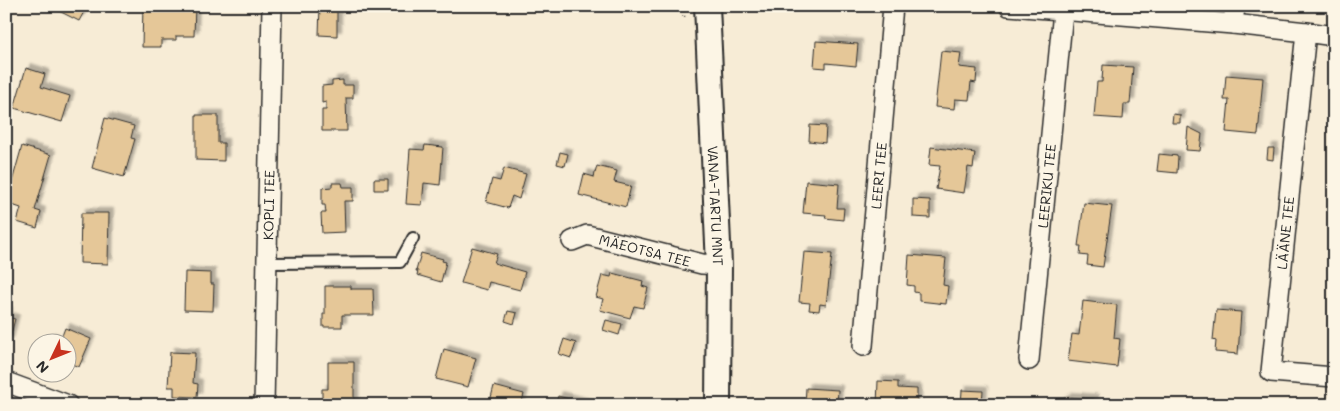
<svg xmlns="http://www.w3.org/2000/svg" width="1340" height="411" font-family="Mali,sans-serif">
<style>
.building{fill:#e5c798;stroke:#2b2b2b;filter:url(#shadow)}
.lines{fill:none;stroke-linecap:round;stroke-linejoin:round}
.service-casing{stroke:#2b2b2b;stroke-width:14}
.minor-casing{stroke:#2b2b2b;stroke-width:22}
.tertiary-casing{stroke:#2b2b2b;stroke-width:28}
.path{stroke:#2b2b2b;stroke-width:3;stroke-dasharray:1 4;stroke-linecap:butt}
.service{stroke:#fcf5e5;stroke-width:10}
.minor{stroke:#fcf5e5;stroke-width:19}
.tertiary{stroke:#fcf5e5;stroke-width:24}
.labels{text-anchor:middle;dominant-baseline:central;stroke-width:5;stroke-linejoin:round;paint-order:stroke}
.street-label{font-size:14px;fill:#2b2b2b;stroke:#fcf5e5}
</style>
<defs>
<filter id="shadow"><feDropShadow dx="4.5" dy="-4.5" stdDeviation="1" flood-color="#0004"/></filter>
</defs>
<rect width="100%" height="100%" fill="#f7ecd6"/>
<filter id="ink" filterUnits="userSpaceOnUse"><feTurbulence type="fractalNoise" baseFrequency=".02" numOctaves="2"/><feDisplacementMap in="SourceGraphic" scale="10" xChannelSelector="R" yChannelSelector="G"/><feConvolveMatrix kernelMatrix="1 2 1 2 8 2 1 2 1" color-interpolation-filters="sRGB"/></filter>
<g filter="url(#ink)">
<path class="building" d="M49 6H87L79 21Z
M143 6H195L194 36H176V40H161V47H142Z
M320 6H337V36L319 35Z
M816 41 858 44 856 66 826 63V68L814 67Z
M941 51 961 53 959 67 977 69 976 83 971 82 969 100 955 99 954 109 935 107Z
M1103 65 1133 67 1130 104H1124L1123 119 1094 117 1097 82H1102Z
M26 68 45 74 41 87 70 96 62 122 14 108Z
M1226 75 1263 78 1258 135 1226 132 1229 100H1224Z
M343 80V85H353V98H346L347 131H322V110H326V102L322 103V86L332 85V81Z
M1173 114 1180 115V123H1172Z
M196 115H218V143H224V161L196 160Z
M105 118 134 126 131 138 135 139 124 177 92 168Z
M810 125 826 126 825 143 809 141Z
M1188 127 1202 134 1200 151 1186 150Z
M425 145 443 147 440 185 424 183 422 205 406 204 410 149 424 150Z
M22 146 51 155 35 210 41 212 37 228 17 222 21 208 6 203Z
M931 147 975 153 973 168 968 167 964 193 936 189 940 166 929 165Z
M1268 148H1274L1273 160 1267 159Z
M560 152 568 154 565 166 557 164Z
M1159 154 1178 156 1177 173 1157 171Z
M597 166 617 171 614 182 631 186 626 207 579 195 584 174 594 177Z
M504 168 526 174 519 199 512 196 508 208 486 202 492 179 500 181Z
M374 179H388V190H374Z
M806 181 839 184 837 208H844L843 220 825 218 826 215 803 213Z
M332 183H342L343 187H353V201H344L345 232 322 233 321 213H326L325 205H322V188L332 187Z
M913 199 930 200V218L913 217Z
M1084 203 1112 206 1103 267 1087 265 1088 256 1080 255 1081 246H1078Z
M81 213H109L108 264 80 263Z
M472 247 497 254 494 263 525 272 520 290 489 282 487 290 461 283Z
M804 252 832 254 826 305 820 304 819 311 809 310 810 303 799 302Z
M421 253 443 259 442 261 446 262 441 282 417 275 418 271H416Z
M909 255 946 258 943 285 948 286 946 304 919 301V293L914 292V286L907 285Z
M185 272 211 273V284H214L213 311 184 310Z
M612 273 643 281 642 286 648 288 643 308 634 306 630 318 600 310 603 299 596 297 602 275 611 277Z
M325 286H351V289H373L374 315H342V327H323V314H325Z
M1334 286V329H1331Z
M1083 301 1117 305 1114 338 1120 339 1117 367 1068 361 1072 334 1079 335Z
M1216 310 1241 312 1238 354 1215 352 1216 341 1213 340Z
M6 311 8 312 7 317 15 319 9 342H6Z
M508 311 517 313 514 324 505 321Z
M606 320 622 324 619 335 603 330Z
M65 328 91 339 79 367 69 363 68 368V344H47L50 337 60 341Z
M564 339 576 343 571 358 559 354Z
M444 349 476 358 468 387 436 379Z
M170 352 195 353 193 383 198 384 197 397 174 396V387H168Z
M328 362H354V405H322V389H328Z
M878 381 898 382V388L917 389V405H877Z
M494 386 524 394 521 405H489Z
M806 388 838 390 837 405H805Z
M962 390 983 391 982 403 1003 405H961Z
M558 396 588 404V405H555Z
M1067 397 1094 399V405H1058Z"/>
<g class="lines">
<defs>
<path id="service" d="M267 263 400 262 413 238"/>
<g id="minor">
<path d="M1009 6 1233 24 1306 32 1334 36"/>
<path d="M1233 24 1235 6"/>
<path d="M1306 32 1271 372 1334 377"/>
<path id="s1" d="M572 241 587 235 702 264 719 265"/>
<path id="s2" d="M863 346 893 6"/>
<path id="s3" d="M1029 360 1063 11"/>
<path d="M6 382 68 405"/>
<path id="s4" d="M264 405 272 6"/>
</g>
<g id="tertiary">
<path id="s5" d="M707 6 719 265 718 405"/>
</g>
</defs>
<use href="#service" class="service-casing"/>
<use href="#minor" class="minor-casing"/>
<use href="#tertiary" class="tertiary-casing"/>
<path class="path" d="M683 6 684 18"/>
<use href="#service" class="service"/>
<use href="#minor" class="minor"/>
<use href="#tertiary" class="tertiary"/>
</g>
</g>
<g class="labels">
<g class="street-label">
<text stroke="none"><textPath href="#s2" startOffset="171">LEERI TEE</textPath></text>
<text stroke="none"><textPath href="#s3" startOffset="175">LEERIKU TEE</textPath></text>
<text stroke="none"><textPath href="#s4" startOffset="200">KOPLI TEE</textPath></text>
<text stroke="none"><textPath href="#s5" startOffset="200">VANA-TARTU MNT</textPath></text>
<text transform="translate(1285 233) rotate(-84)">LÄÄNE TEE</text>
<text stroke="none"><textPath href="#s1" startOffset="76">MÄEOTSA TEE</textPath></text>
</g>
</g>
<rect width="1340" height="411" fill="none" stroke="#fcf5e5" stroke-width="25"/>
<rect x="12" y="12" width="1315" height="386" fill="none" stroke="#2b2b2b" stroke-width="2" filter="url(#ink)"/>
<g transform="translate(52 358) rotate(227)"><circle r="24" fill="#fcf5e5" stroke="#a8a49b"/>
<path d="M0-4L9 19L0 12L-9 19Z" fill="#c8321e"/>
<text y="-8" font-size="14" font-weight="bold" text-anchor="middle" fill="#2b2b2b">N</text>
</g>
</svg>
